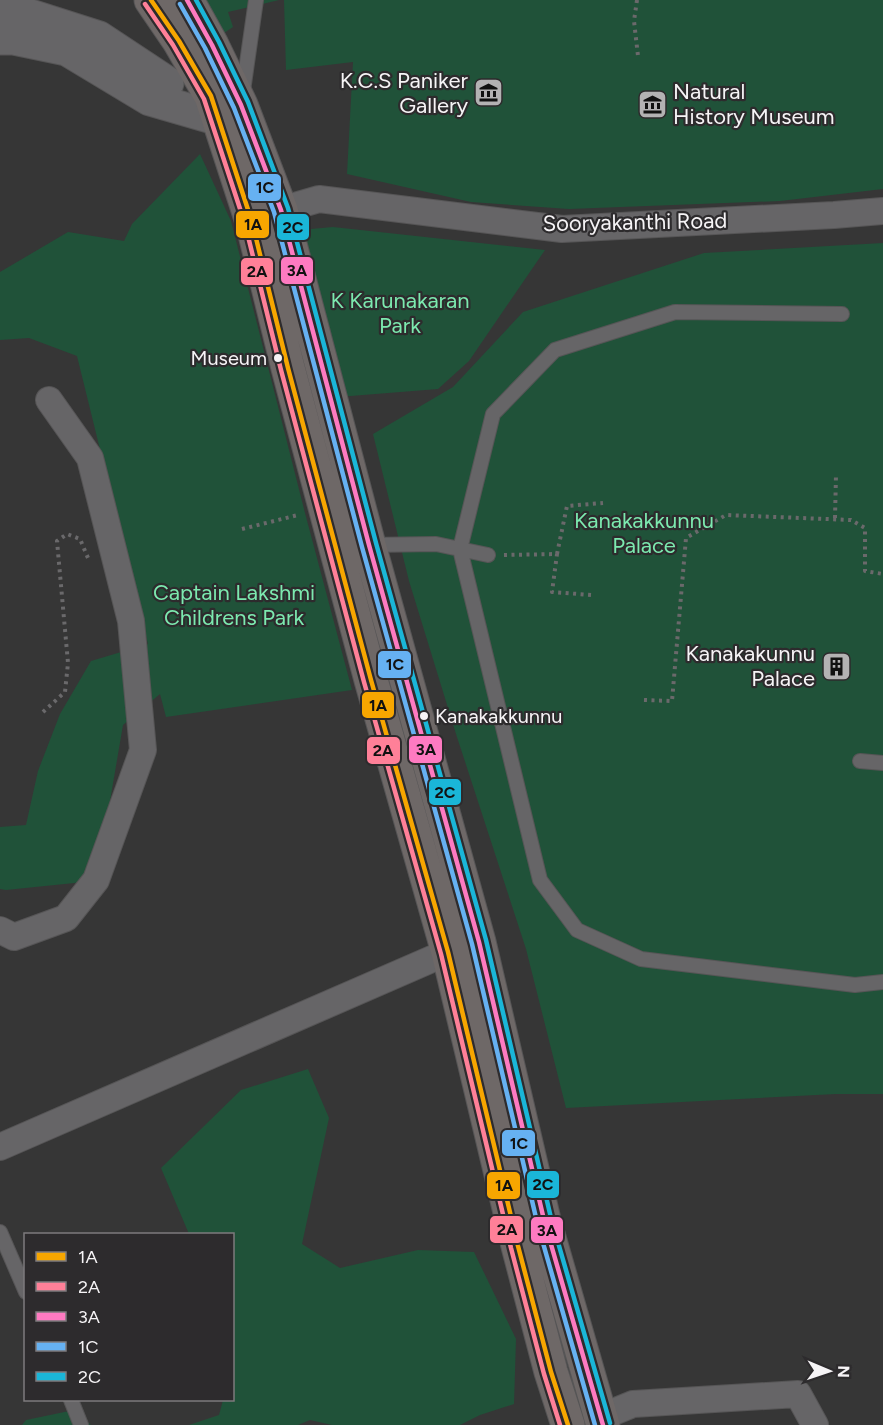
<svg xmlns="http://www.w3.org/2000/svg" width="883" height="1425" font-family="Figtree,sans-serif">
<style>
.green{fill:#205239}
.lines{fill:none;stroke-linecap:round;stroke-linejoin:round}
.lane-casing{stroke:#565556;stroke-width:16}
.street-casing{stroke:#565556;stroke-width:28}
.secondary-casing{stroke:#565556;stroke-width:35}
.primary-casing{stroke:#565556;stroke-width:35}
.path{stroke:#6a696b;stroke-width:4;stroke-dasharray:3 4.5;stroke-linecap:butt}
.lane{stroke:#666567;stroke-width:14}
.street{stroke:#666567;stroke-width:26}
.secondary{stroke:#666567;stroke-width:33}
.primary{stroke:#6e6867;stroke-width:33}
.bus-1-casing{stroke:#2d2b2d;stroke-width:9}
.bus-2-casing{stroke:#2d2b2d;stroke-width:9}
.bus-3-casing{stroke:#2d2b2d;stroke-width:9}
.bus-4-casing{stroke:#2d2b2d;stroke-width:9}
.bus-5-casing{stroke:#2d2b2d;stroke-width:9}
.bus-1{stroke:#f7a600;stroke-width:4.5}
.bus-2{stroke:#ff8098;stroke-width:4.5}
.bus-3{stroke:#fe7ac1;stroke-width:4.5}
.bus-4{stroke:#66b1f2;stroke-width:4.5}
.bus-5{stroke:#1ab6d8;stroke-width:4.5}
.bus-dot{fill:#f6f4f6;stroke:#2d2b2d;stroke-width:2}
.labels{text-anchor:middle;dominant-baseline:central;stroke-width:4.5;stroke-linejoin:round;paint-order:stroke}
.bus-label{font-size:20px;fill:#f6f4f6;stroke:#2d2b2d;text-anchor:end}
.poi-label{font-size:22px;fill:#f6f4f6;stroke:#2d2b2d;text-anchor:end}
.street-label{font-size:22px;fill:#f6f4f6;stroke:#2d2b2d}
.park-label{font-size:22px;fill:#7ce9af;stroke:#2d2b2d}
.line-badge{stroke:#2d2b2d;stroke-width:2}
.pale-badge-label{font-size:16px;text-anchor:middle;font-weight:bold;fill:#111}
</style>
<rect width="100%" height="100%" fill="#363636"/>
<path class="green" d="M193 0H279L228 12 233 27 215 39Z
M284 0H883V189L780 201 569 209 471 202 347 174 353 62 286 70Z
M200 154 231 221 305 513 352 690 166 717 160 694 123 725 104 836 84 882 6 890 0 889V827L26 825 38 771 60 714 91 661 148 644 77 356 29 338 0 340V272L68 232 124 241 132 224Z
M333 227 545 250 469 361 438 389 338 397 300 230Z
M883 243V1094H836L566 1108 526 949 456 734 409 581 373 434 453 387 523 312 704 253Z
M308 1069 329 1118 302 1244 340 1268 418 1250 474 1252 516 1339 514 1404 480 1415 460 1425H332L310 1420 298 1425H189L219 1415 223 1400H232V1234H189L161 1168 241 1090Z
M74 1410 91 1425H22L26 1420Z"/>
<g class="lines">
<defs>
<path id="lane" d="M243 91 256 0
M842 314 675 312 555 350 493 414 460 549 540 880 577 930 641 959 855 985 883 982
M369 545 436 544 488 555
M860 761 883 763
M0 1232 26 1292
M71 1400 81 1425"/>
<path id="street" d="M281 210 319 199 562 229 834 215 883 211
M0 930 14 937 66 918 96 880 143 750 131 621 90 458 49 400
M0 1147 448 952
M601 1417 633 1404 798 1394 815 1425"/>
<path id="secondary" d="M0 14 21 13 99 38 167 83
M0 38H14L67 49 150 99 219 119 239 106"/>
<path id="primary" d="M151 0 179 41 211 96 252 222 288 368 371 680 448 952 518 1246 551 1372 568 1425
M187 0 212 45 241 105 281 210 369 545 479 942 544 1220 603 1425"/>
</defs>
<use href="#lane" class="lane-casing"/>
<use href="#street" class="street-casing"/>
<use href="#secondary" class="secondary-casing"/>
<use href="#primary" class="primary-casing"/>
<path class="path" d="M637 0 634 21 638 56
M835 518 836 475
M242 529 298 515
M557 554 567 506 603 503
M504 555 557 554 552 592 591 595
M644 700 672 701 686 538 726 515 851 520 865 528V571L883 574
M43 712 65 692 68 663 57 541 67 534 80 539 88 558"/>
<use href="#lane" class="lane"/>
<use href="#street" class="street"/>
<use href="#secondary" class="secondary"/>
<use href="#primary" class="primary"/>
<defs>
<path id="bus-1" d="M151 0 179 41 211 96 252 222 288 368 371 680 448 952 518 1246 551 1372 568 1425"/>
<path id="bus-2" d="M145 4 173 45 204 99 245 224 281 370 364 682 441 954 511 1248 544 1374 560 1425"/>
<path id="bus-3" d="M187 0 212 45 241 105 281 210 369 545 479 942 544 1220 603 1425"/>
<path id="bus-4" d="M180 4 205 48 234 108 274 212 362 547 472 944 537 1222 595 1425"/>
<path id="bus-5" d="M196 0 219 42 248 102 288 208 376 543 486 940 551 1218 610 1423"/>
</defs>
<use href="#bus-1" class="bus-1-casing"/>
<use href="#bus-2" class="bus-2-casing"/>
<use href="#bus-3" class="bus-3-casing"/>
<use href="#bus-4" class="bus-4-casing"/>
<use href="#bus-5" class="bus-5-casing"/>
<use href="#bus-1" class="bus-1"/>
<use href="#bus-2" class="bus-2"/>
<use href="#bus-3" class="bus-3"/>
<use href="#bus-4" class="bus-4"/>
<use href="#bus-5" class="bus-5"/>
</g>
<defs>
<symbol id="museum-square" viewBox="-11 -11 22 22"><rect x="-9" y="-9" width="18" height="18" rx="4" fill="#b3b2b3" stroke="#2d2b2d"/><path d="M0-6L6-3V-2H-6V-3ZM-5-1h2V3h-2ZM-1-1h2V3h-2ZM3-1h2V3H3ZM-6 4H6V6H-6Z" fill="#111"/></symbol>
<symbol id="building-square" viewBox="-11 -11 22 22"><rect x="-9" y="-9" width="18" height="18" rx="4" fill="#b3b2b3" stroke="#2d2b2d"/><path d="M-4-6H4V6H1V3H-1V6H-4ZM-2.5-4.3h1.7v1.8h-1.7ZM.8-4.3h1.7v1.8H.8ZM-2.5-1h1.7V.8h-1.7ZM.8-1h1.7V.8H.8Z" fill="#111"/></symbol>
</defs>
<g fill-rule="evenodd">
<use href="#museum-square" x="472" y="76" width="33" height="33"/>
<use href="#museum-square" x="636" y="88" width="33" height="33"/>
<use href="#building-square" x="820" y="650" width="33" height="33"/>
</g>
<g class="bus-dot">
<circle cx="278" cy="358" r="5"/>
<circle cx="424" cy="716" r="5"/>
</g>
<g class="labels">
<g class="bus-label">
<text x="267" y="358">Museum</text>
<text x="435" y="716" text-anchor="start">Kanakakkunnu</text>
</g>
<g class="poi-label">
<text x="468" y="80">K.C.S Paniker<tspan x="468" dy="25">Gallery</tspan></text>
<text x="673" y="91" text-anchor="start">Natural<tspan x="673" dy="25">History Museum</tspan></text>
<text x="815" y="653">Kanakakunnu<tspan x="815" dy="25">Palace</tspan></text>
</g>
<g class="street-label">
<text transform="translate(635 222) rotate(-1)">Sooryakanthi Road</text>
</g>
<g class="park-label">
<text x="400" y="300">K Karunakaran<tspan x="400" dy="25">Park</tspan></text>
<text x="644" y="520">Kanakakkunnu<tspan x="644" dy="25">Palace</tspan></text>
<text x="234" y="592">Captain Lakshmi<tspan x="234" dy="25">Childrens Park</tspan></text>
</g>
</g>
<g class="line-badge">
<rect x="247" y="173" width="35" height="29" rx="6" fill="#66b1f2"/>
<rect x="235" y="210" width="35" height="29" rx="6" fill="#f7a600"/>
<rect x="276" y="213" width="34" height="28" rx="6" fill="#1ab6d8"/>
<rect x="280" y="256" width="34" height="29" rx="6" fill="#fe7ac1"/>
<rect x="240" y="257" width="34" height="29" rx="6" fill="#ff8098"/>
<rect x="377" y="650" width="35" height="29" rx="6" fill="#66b1f2"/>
<rect x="361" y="691" width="34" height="28" rx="6" fill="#f7a600"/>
<rect x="408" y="735" width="35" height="29" rx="6" fill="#fe7ac1"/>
<rect x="366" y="736" width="35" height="29" rx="6" fill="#ff8098"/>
<rect x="428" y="778" width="34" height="28" rx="6" fill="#1ab6d8"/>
<rect x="501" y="1129" width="35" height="28" rx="6" fill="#66b1f2"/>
<rect x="526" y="1170" width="34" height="29" rx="6" fill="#1ab6d8"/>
<rect x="486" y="1171" width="35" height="29" rx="6" fill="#f7a600"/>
<rect x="489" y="1215" width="35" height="29" rx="6" fill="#ff8098"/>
<rect x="530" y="1216" width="34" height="28" rx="6" fill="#fe7ac1"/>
</g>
<g class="pale-badge-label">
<text x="265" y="193">1C</text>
<text x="253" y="230">1A</text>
<text x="293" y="233">2C</text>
<text x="297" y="276">3A</text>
<text x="257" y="277">2A</text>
<text x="395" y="670">1C</text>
<text x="378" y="711">1A</text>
<text x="426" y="755">3A</text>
<text x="383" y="756">2A</text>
<text x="445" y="798">2C</text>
<text x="519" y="1149">1C</text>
<text x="543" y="1190">2C</text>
<text x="504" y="1191">1A</text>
<text x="507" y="1235">2A</text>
<text x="547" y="1236">3A</text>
</g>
<rect x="24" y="1233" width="210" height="168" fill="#2d2b2d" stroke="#7d7b7d" stroke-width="1.5"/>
<rect x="36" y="1252" width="30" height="9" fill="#f7a600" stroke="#7d7b7d" stroke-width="1.5"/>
<text x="78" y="1263" font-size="18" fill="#f6f4f6">1A</text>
<rect x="36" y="1282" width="30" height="9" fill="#ff8098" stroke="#7d7b7d" stroke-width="1.5"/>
<text x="78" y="1293" font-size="18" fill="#f6f4f6">2A</text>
<rect x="36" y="1312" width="30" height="9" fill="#fe7ac1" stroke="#7d7b7d" stroke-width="1.5"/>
<text x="78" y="1323" font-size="18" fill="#f6f4f6">3A</text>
<rect x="36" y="1342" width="30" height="9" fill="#66b1f2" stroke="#7d7b7d" stroke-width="1.5"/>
<text x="78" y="1353" font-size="18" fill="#f6f4f6">1C</text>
<rect x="36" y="1372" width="30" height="9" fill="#1ab6d8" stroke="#7d7b7d" stroke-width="1.5"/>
<text x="78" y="1383" font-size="18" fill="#f6f4f6">2C</text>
<g transform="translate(829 1371) rotate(92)" stroke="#2d2b2d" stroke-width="4.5" paint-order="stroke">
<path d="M0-4.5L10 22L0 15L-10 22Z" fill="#f6f4f6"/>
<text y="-9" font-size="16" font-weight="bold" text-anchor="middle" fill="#f6f4f6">N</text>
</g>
</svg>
